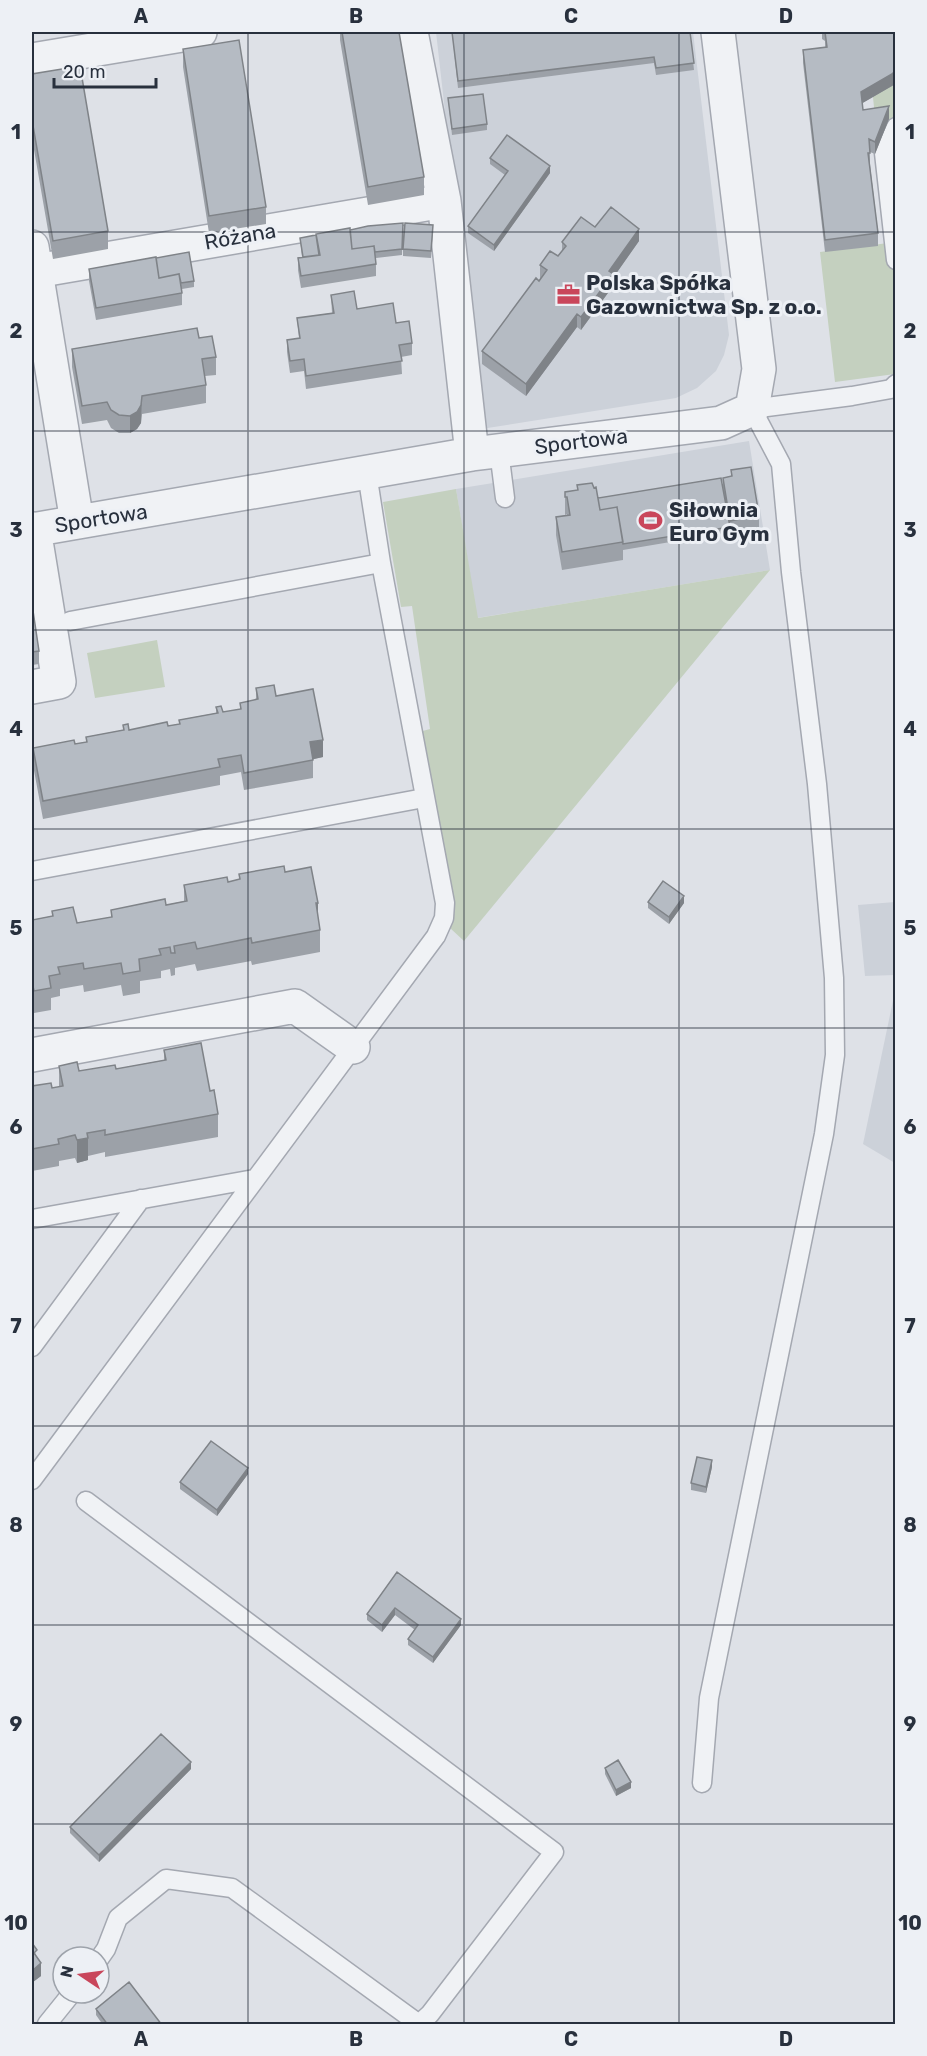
<svg xmlns="http://www.w3.org/2000/svg" width="927" height="2056" font-family="Rubik,sans-serif">
<style>
.built{fill:#ccd1d9}
.green{fill:#c4d0bf}
.lines{fill:none;stroke-linecap:round;stroke-linejoin:round}
.lane-casing{stroke:#a4a8b1;stroke-width:21}
.street-casing{stroke:#a4a8b1;stroke-width:36}
.lane{stroke:#f0f2f5;stroke-width:18}
.street{stroke:#f0f2f5;stroke-width:33}
.wall{fill:#9ca1a8}
.shaded-wall{fill:#7f8388}
.building{fill:#b5bbc3;stroke:#7f8388;stroke-width:1.5}
.grid{fill:none;stroke:#28303d;stroke-width:1.5;stroke-opacity:0.55}
.labels{text-anchor:middle;dominant-baseline:central;stroke-width:6;stroke-linejoin:round;paint-order:stroke}
.street-label{font-size:21px;fill:#28303d;stroke:#edf0f5}
.poi-label{font-size:21px;font-weight:bold;fill:#28303d;stroke:#edf0f5;text-anchor:start}
.neatline{fill:none;stroke:#28303d;stroke-width:2}
.grid-label{font-size:20px;text-anchor:middle;font-weight:bold;fill:#28303d}
</style>
<rect width="100%" height="100%" fill="#dee1e7"/>
<path class="built" d="M436 32H693L729 335 724 355 716 371 697 388 676 398 481 429Z
M749 441 770 570 477 618 456 489Z
M895 902V975L865 976 858 905Z
M895 991V1163L863 1144Z"/>
<path class="green" d="M895 73V374L835 382 820 252 888 243 871 78Z
M456 489 478 618 770 570 464 941 450 928 419 732 430 729 412 606 401 607 383 502Z
M157 640 165 687 95 698 87 653Z"/>
<g class="lines">
<defs>
<path id="lane" d="M896 127 884 153 896 260
M499 451 505 498
M70 621 381 563
M32 871 424 798
M32 1219 254 1179
M32 1347 141 1199
M32 1480 436 936 444 918 445 903 381 563 367 473
M86 1501 554 1852 430 2014 419 2024 232 1888 166 1879 118 1918 106 1949 99 1959
M702 1783 709 1698 824 1134 835 1055 834 978 817 784 791 572 781 464 752 409 852 396 891 389 896 384
M47 2024 72 1993"/>
<path id="street" d="M411 32 444 201 472 454
M32 60 200 32
M32 247 77 522
M36 271 444 201
M32 530 472 454 721 423 752 409 759 369 718 32
M32 687 59 682 34 529
M32 1055 295 1006 353 1047"/>
</defs>
<use href="#lane" class="lane-casing"/>
<use href="#street" class="street-casing"/>
<use href="#lane" class="lane"/>
<use href="#street" class="street"/>
</g>
<path class="wall" d="M340 32H399L424 177V195L368 205 340 40Z
M452 32H690L694 70 656 75 654 63 458 88Z
M822 32H896V83L892 86 862 103 863 110 889 119 875 154 870 152V165L878 233V246L825 252 803 63V50L825 47V41L822 39Z
M183 49 266 207V224L209 233 183 67Z
M32 74 108 231V249L53 259 32 138Z
M448 98 487 124V130L452 135Z
M490 158 550 173 494 251 468 233V226L505 175 490 164Z
M403 223 402 255 376 258V276L301 288 298 270V258L302 257 300 238Z
M595 227 639 241 613 278V286L581 330 577 327 526 396 482 364V351L541 278H540V265L558 256 562 251V242Z
M433 232 431 258 403 256V249Z
M89 269 194 281V287L182 289V305L96 320 89 281Z
M331 295 357 309 396 323 412 343V355L401 357 402 374 306 389 304 371 290 373 287 352V340L299 338 297 318 332 313Z
M72 349 216 357V375L205 376 206 385V403L142 414 141 423 137 429 130 433H119L111 428 107 420 82 424 72 367Z
M731 470 759 515V527L623 550V560L562 570 556 535V517L567 515V514L565 515V492L577 490V485L594 488 598 498 723 486V478L731 476Z
M32 604 39 651V664L32 665Z
M256 688 276 696 323 757 313 759V778L244 790 241 772 220 776V785L43 819 33 765V748L75 744 86 742V737L123 730V725L129 730 168 726 179 724V720L216 713V707L223 712 240 709V703L256 700Z
M285 872 318 918 320 930V952L252 965 251 961 197 971 195 964 175 968V975L171 976 170 969 161 971V978L140 981V993L123 996 121 985 84 992 83 985 60 989V996L51 998V1010L34 1013 32 1004V920L52 916V911L77 923 111 917V910L166 905 184 901V885L228 882 239 880V874Z
M648 902 684 903 669 924 648 908Z
M164 1050 210 1091 218 1114V1137L105 1157V1152L88 1156V1160L77 1163 75 1158 59 1161V1166L32 1171V1086L52 1088 59 1087V1066L79 1071 116 1069 164 1060Z
M712 1467 706 1493 691 1490V1483Z
M248 1474 217 1516 180 1489V1482Z
M397 1572 461 1625 433 1663 408 1645V1639L415 1630 395 1615 382 1632 367 1620V1614Z
M605 1768 631 1788 616 1796 605 1774Z
M191 1769 99 1862 70 1833V1827Z
M32 1943 37 1958 41 1976 33 1982 32 1980Z
M96 2009 162 2025H103L96 2015Z"/>
<path class="shaded-wall" d="M896 70V83L892 86 861 104V92Z
M889 106V119L875 154V142Z
M550 166V173L494 251V245Z
M639 229V241L613 278V286L581 330V317L609 271Z
M577 314V327L526 396V384Z
M142 396 141 423 137 429 130 433V416Z
M323 740V757L310 760V742Z
M684 896V903L669 924V917Z
M316 903H318V925Z
M88 1138V1160L77 1163V1140Z
M712 1460V1467L706 1493V1487Z
M248 1468V1474L217 1516V1510Z
M395 1608V1615L382 1632V1625Z
M461 1619V1625L433 1663V1657Z
M191 1762V1769L99 1862V1855Z
M631 1782V1788L616 1796V1790Z
M41 1963V1976L33 1982V1970Z"/>
<path class="building" d="M342 32H399L424 177 368 187Z
M452 32H690L694 63 656 68 654 57 458 81Z
M825 32H896V70L892 74 861 92 863 110 889 106 875 142 869 139 870 153H868L878 233 825 240 803 50 827 47Z
M239 40 266 207 209 216 183 49Z
M80 66 108 231 53 241 32 120V74Z
M483 94 487 124 452 129 448 98Z
M507 135 550 166 494 245 468 226 508 171 490 158Z
M611 207 639 229 609 271 613 274 581 317 577 314 526 384 482 351 536 278 539 281 547 270 540 265 550 251 558 256 566 246 562 242 581 217 595 227Z
M403 223 402 249 375 252 374 246 352 249 350 230 368 226Z
M405 223 433 225 431 251 403 249Z
M350 228 352 249 374 246 376 264 301 276 298 258 320 255 316 234Z
M316 235 319 255 303 257 300 238Z
M189 252 194 281 181 283 179 274 159 278 156 258Z
M156 257 159 278 179 274 182 293 96 308 89 269Z
M354 291 357 309 393 303 396 323 409 321 412 343 399 345 402 361 306 376 304 359 290 361 287 340 300 338 297 318 334 313 331 295Z
M197 328 199 338 212 336 216 357 202 359 206 385 142 396 141 405 137 412 130 416 119 415 111 410 107 402 82 406 72 349Z
M751 467 759 515 730 521 723 478 732 476 731 470Z
M721 478 730 527 623 544 617 507 600 510 598 498Z
M592 483 594 488 596 487 600 510 617 507 623 542 562 552 556 517 570 515 567 497H565V492L578 490 577 485Z
M32 604 39 651 32 652Z
M274 685 276 696 313 689 323 740 310 742 313 760 244 773 241 755 218 759 220 767 43 801 33 748 74 740 75 744 87 742 86 737 124 730 123 725 128 724 129 730 167 722 168 726 180 724 179 720 218 713 216 707 221 706 223 712 241 709 240 703 258 699 256 688Z
M284 866 285 872 311 867 318 903H316L320 930 252 943 251 938 197 949 195 942 174 946 175 953H171L170 947 159 949 161 955 139 959 140 971 123 974 121 963 84 969 83 963 58 967 60 974 49 976 51 988 34 991 32 982V920L53 916 52 911 73 907 77 923 112 917 111 910 165 899 166 905 187 901 184 885 227 877 228 882 240 879 239 874Z
M663 881 684 896 669 917 648 902Z
M201 1043 210 1091 214 1090 218 1114 105 1135V1130L87 1133 88 1138 77 1140 75 1135 58 1139 59 1144 32 1149V1086L51 1083 52 1088 63 1086 59 1066 77 1062 79 1071 115 1065 116 1069 166 1060 164 1050Z
M211 1441 248 1468 217 1510 180 1482Z
M697 1457 712 1460 706 1487 691 1483Z
M397 1572 461 1619 433 1657 408 1639 418 1625 395 1608 382 1625 367 1614Z
M161 1734 191 1762 99 1855 70 1827Z
M618 1760 631 1782 616 1790 605 1768Z
M32 1943 37 1950 34 1953 41 1963 33 1970 32 1968Z
M129 1982 162 2025H108L96 2009Z"/>
<path class="grid" d="M248 32V2024M464 32V2024M679 32V2024M32 232H896M32 431H896M32 630H896M32 829H896M32 1028H896M32 1227H896M32 1426H896M32 1625H896M32 1824H896"/>
<defs>
<symbol id="office-bare" viewBox="-9 -9 18 18"><path d="M-6-3h4V-5.5h4V-3h4V5H-6ZM-1-4.5V-3h2v-1.5ZM-6 0V1H6V0Z" fill="#c9465b" stroke="#edf0f5" stroke-width="2.5" paint-order="stroke"/></symbol>
<symbol id="stadium-bare" viewBox="-9 -9 18 18"><path d="M0-5a6.5 5 0 1 0 0 10a6.5 5 0 1 0 0-10ZM-3.5-1.8h7v3.6h-7Z" fill="#c9465b" stroke="#edf0f5" stroke-width="2.5" paint-order="stroke"/></symbol>
</defs>
<g fill-rule="evenodd">
<use href="#office-bare" x="552" y="278" width="33" height="33"/>
<use href="#stadium-bare" x="634" y="504" width="33" height="33"/>
</g>
<g class="labels">
<g class="street-label">
<text transform="translate(240 236) rotate(-10)">Różana</text>
<text transform="translate(581 441) rotate(-7)">Sportowa</text>
<text transform="translate(101 518) rotate(-9)">Sportowa</text>
</g>
<g class="poi-label">
<text x="586" y="282">Polska Spółka<tspan x="586" dy="24">Gazownictwa Sp. z o.o.</tspan></text>
<text x="669" y="509">Siłownia<tspan x="669" dy="24">Euro Gym</tspan></text>
</g>
</g>
<rect width="927" height="2056" fill="none" stroke="#edf0f5" stroke-width="66"/>
<g transform="translate(81 1975) rotate(283)"><circle r="28" fill="#edf0f5" stroke="#9ea3ab" stroke-width="1.5"/>
<path d="M0-4.5L10 22L0 15L-10 22Z" fill="#c9465b"/>
<text y="-9" font-size="16" font-weight="bold" text-anchor="middle" fill="#28303d">N</text>
</g>
<path d="M54 78v9h102v-9" fill="none" stroke="#28303d" stroke-width="3"/>
<text x="63" y="78" font-size="18" fill="#28303d" stroke="#edf0f5" stroke-width="4.5" paint-order="stroke">20 m</text>
<rect x="33" y="33" width="861" height="1990" class="neatline"/>
<g class="grid-label">
<text x="141" y="23">A</text>
<text x="356" y="23">B</text>
<text x="571" y="23">C</text>
<text x="786" y="23">D</text>
<text x="16" y="139">1</text>
<text x="910" y="139">1</text>
<text x="16" y="338">2</text>
<text x="910" y="338">2</text>
<text x="16" y="537">3</text>
<text x="910" y="537">3</text>
<text x="16" y="736">4</text>
<text x="910" y="736">4</text>
<text x="16" y="935">5</text>
<text x="910" y="935">5</text>
<text x="16" y="1134">6</text>
<text x="910" y="1134">6</text>
<text x="16" y="1333">7</text>
<text x="910" y="1333">7</text>
<text x="16" y="1532">8</text>
<text x="910" y="1532">8</text>
<text x="16" y="1731">9</text>
<text x="910" y="1731">9</text>
<text x="16" y="1930">10</text>
<text x="910" y="1930">10</text>
<text x="141" y="2046">A</text>
<text x="356" y="2046">B</text>
<text x="571" y="2046">C</text>
<text x="786" y="2046">D</text>
</g>
</svg>
